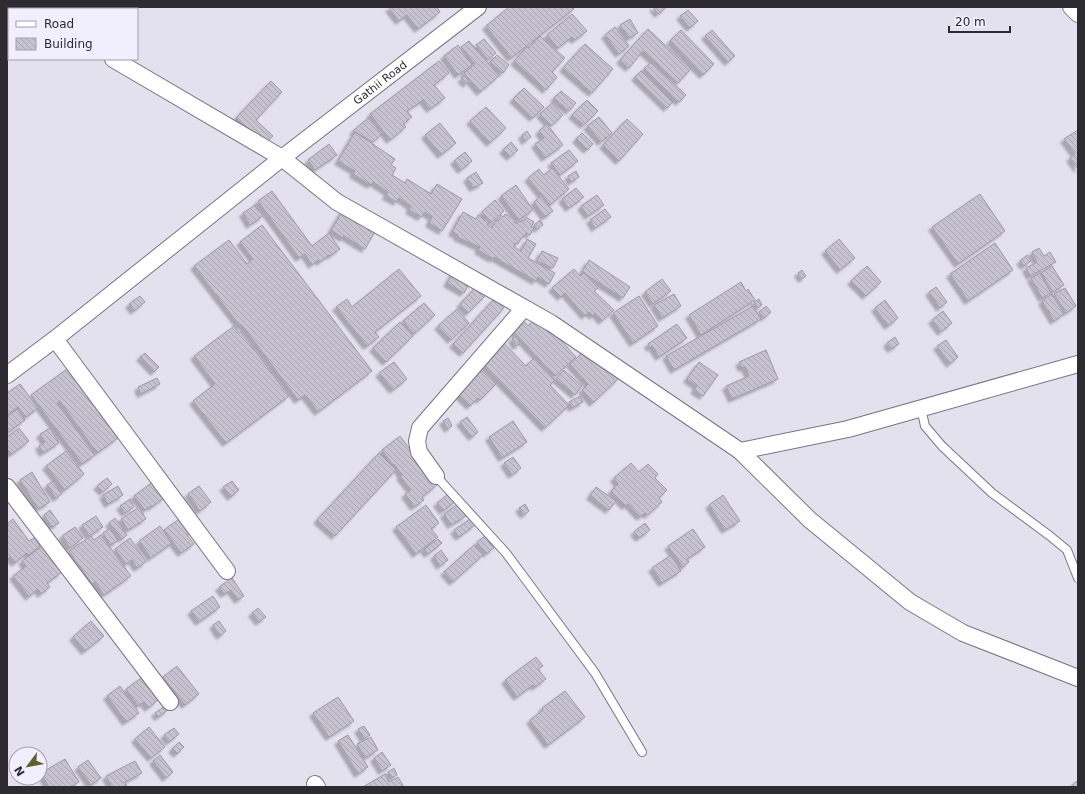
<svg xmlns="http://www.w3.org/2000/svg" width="1085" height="794" font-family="'DejaVu Sans',sans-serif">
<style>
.building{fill:url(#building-back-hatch);stroke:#9d9aa8;filter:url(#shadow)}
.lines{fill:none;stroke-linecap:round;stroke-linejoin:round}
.service-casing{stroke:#787582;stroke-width:10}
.minor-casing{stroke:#787582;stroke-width:18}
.service{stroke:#fff;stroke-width:8}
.minor{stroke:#fff;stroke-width:16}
.labels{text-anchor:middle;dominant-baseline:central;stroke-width:4;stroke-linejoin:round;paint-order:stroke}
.street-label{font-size:11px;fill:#2d2b31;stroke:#f1eefd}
</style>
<defs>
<pattern id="building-back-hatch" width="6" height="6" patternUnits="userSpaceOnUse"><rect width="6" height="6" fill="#c6c2d0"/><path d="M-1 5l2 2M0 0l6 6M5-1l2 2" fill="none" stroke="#aaa7b3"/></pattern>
<filter id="shadow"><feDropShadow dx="-3.5" dy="3.5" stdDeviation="1" flood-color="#0004"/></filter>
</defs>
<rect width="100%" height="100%" fill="#e4e1ef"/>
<path class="building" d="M390 7H437L440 12 418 29 407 15 399 21 389 8Z
M509 7H572L574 9 511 58 486 26Z
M653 7H667L658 14Z
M688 10 698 21 690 28 680 16Z
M572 14 587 31 575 40 572 37 558 48 547 35Z
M630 19 638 33 629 38 620 25Z
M615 27 629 46 619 54 605 35Z
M648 29 691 69 678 83 643 51 629 68 620 60Z
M681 30 714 64 703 75 670 41Z
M712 30 735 56 728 62 705 36Z
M540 36 565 58 552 72 557 77 546 90 514 61 527 47 529 48Z
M484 39 496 53 488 60 476 45Z
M469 41 499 76 480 92 464 73 475 64 461 47Z
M585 44 613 69 592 93 563 68Z
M458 45 472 65 458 75 444 56Z
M497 55 509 65 503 73 490 62Z
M439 61 449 73 434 85 445 98 430 109 423 100 407 111 412 117 403 124 406 127 390 140 370 114Z
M651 62 686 95 679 102 644 69Z
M641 71 673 102 667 108 635 77Z
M465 76 469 82 466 84 461 78Z
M271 81 282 92 256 120 273 136 264 145 236 118Z
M524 88 544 107 533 118 513 99Z
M561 91 576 103 569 111 554 98Z
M587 100 598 111 584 125 572 115Z
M552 103 563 115 551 126 540 114Z
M486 107 506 128 490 143 470 121Z
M599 117 612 133 601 142 587 126Z
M368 118 382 134 373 142 353 131Z
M627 119 643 134 619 161 603 145Z
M440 123 456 143 441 155 425 135Z
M547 124 563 145 545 158 535 144 544 138 539 131Z
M1078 130V169L1070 158 1075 154 1064 139Z
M527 131 531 137 525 141 522 135Z
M355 132 395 159 391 165 396 168 392 175 405 183 407 179 431 194 437 184 462 199 442 231 429 223 432 217 425 212 421 217 409 210 411 206 399 198 397 202 386 196 388 192 373 182 371 185 353 174 355 171 338 161Z
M582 133 593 144 587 150 576 139Z
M511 142 518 150 510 157 503 150Z
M329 144 337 155 315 170 308 160Z
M569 150 578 161 560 175 551 163Z
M465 152 472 161 461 170 454 161Z
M552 168 569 189 550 205 528 178 539 169 544 175Z
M576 171 579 177 571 182 568 176Z
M476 172 483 183 473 188 467 178Z
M516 185 533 210 519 220 501 196Z
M576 188 584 197 569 208 562 199Z
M272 191 312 246 329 233 340 249 330 256 329 255 320 262 318 260 312 265 305 254 299 258 258 201Z
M980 194 1005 231 958 264 932 227Z
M597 195 604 205 588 216 581 206Z
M541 196 553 211 545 217 534 202Z
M495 200 504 211 491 223 482 212Z
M255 205 263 216 250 225 243 213Z
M605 209 611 217 595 228 590 220Z
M343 210 376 230 365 249 344 236 343 238 331 230Z
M463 212 476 219 478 215 489 222 487 225 492 228 496 220 498 221 501 215 503 217 505 214 515 220 514 222 517 224 519 221 521 222 522 220 524 221 526 217 534 222 531 227 534 228 530 235 526 233 523 237H522L518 244 515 243 514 247 521 251 527 239 536 244 528 258 555 273 549 284 538 277 536 281 494 257 493 259 478 250 480 247 457 237 458 235 452 232Z
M540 220 543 225 537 229 534 225Z
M262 225 372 371 318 412 305 395 298 400 242 325 240 326 194 266 229 240 247 264 253 259 240 242Z
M839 239 855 258 840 270 825 251Z
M995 243 1013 270 968 301 950 274Z
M1039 248 1044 256 1050 252 1056 262 1030 276 1026 268 1037 262 1032 252Z
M542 251 558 258 553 268 537 261Z
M1027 255 1031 261 1024 266 1020 261Z
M589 260 630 287 623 298 582 272Z
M867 266 881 282 866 296 851 281Z
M1052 266 1064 285 1053 292 1041 273Z
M399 269 421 296 375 332 379 337 367 346 336 307 347 299 352 307Z
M574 269 580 276 584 273 598 288 594 291 614 310 602 321 595 313 593 316 589 312 585 316 565 293 561 297 552 288Z
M802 270 806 276 802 279 798 273Z
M454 271 471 281 464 293 447 283Z
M1040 273 1051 293 1042 298 1031 278Z
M662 279 671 291 653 304 645 292Z
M741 282 746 291 748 289 755 300 701 335 689 315Z
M477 286 486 295 468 313 460 304Z
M936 287 947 302 940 308 929 292Z
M1065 288 1076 306 1066 313 1054 294Z
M674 294 681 306 662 318 654 305Z
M1052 294 1064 314 1054 321 1042 301Z
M140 296 145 302 134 311 129 304Z
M639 296 658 326 633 343 613 313Z
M494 299 504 308 463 353 453 344Z
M759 299 762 305 758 308 754 302Z
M885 300 898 318 888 326 875 308Z
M424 303 435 315 414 334 403 321Z
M753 306 761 319 674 370 666 356Z
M766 306 771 312 764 318 759 312Z
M457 309 469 323 451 340 438 326Z
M943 311 952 323 941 332 932 320Z
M539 316 576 357 555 376 514 332 525 322 528 326Z
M400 322 413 336 386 362 373 348Z
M677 324 687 338 659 357 652 346 650 348 648 344Z
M234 326 239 333 241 332 289 396 226 443 193 401 215 384 194 356Z
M516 336 520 344 516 346 512 339Z
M895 337 899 344 891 349 887 343Z
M501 340 526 366 534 358 555 380 550 385 569 405 545 428 480 361Z
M946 340 958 357 950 364 937 346Z
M587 349 619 378 593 403 582 390 588 384 570 364Z
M766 350 778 379 732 399 726 386 749 376 745 367 742 368 739 362Z
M145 353 159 367 154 372 140 357Z
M394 362 407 379 393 390 379 373Z
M699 362 718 375 703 396 694 390 697 386 687 379Z
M67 369 118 438 97 453 60 401 57 403 95 455 82 464 31 395Z
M480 369 496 384 480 400 478 398 470 406 457 393Z
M564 370 582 386 575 395 556 379Z
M157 378 160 384 141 394 138 387Z
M20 384 38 408 26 417 18 407 7 415V393Z
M580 396 583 402 572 408 569 402Z
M17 409 25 420 7 433V417Z
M467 417 478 432 472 437 460 422Z
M448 418 452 426 448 429 443 421Z
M513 421 527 442 502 458 489 437Z
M19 428 29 441 12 454 7 449V437Z
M50 428 59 443 43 453 39 446 45 442 40 434Z
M400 436 437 485 422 497 424 500 414 507 405 494 411 490 400 476 402 475 394 464 393 465 382 450Z
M66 451 84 474 65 490 46 466Z
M379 453 396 470 335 536 317 520Z
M513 457 521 468 512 475 504 463Z
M631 463 639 472 648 464 658 474 655 478 667 490 659 498 662 502 648 515 645 513 640 517 628 504 625 506 611 491 618 484 614 478Z
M32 472 50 502 38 509 20 480Z
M107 478 112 484 103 492 97 486Z
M53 481 62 494 56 498 47 485Z
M154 481 165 497 152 507 151 506 145 510 134 496Z
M232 481 239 490 231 497 223 487Z
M118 486 123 495 108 504 103 495Z
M199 486 211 502 200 511 188 494Z
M596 487 616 501 609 510 590 496Z
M451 492 457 500 443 511 437 503Z
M723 495 740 521 725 530 709 505Z
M130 499 134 507 125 513 120 506Z
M458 504 466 516 451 525 444 514Z
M525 504 529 511 524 515 519 508Z
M426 505 439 523 431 529 438 537 416 554 396 527Z
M139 507 146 519 128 530 121 519Z
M50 510 59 523 52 527 44 515Z
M96 516 103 527 89 536 82 525Z
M115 518 127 535 122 539 109 523Z
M13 519 29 541 34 538 40 546 29 555 27 553 15 563 10 557 7 560V524Z
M179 519 189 534 187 535 194 544 181 553 164 530Z
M470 519 475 525 459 537 454 530Z
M645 523 650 530 639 538 634 532Z
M160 526 172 543 151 558 139 541Z
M75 527 83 538 70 548 62 536Z
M110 528 118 541 110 545 103 533Z
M693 529 705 547 687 559 689 562 683 567 668 546Z
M101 535 131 576 104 595 95 582 92 584 69 551 91 536 94 540Z
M485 536 494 548 486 554 477 542Z
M130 538 146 562 137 568 132 560 126 564 115 549Z
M438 539 442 543 428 554 424 549Z
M474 545 483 555 453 582 444 572Z
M42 546 62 572 47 583 50 587 41 594 38 589 29 597 13 576 26 566 22 561Z
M441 550 448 560 440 566 434 556Z
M671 555 681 571 662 583 652 568Z
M232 578 244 596 238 600 231 590 224 594 219 587Z
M213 596 220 607 199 622 191 611Z
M258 608 266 617 259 622 252 613Z
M91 621 104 636 85 651 73 637Z
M219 621 226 631 220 636 213 625Z
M536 657 543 666 538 669 546 679 535 687 533 685 517 697 505 680Z
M177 666 199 694 185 705 163 677Z
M141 678 158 700 148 708 144 702 138 706 126 689Z
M120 686 139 713 126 722 107 696Z
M565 691 585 717 548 745 530 720 543 710 542 708Z
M338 697 354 721 329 737 313 713Z
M165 706 168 710 158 717 155 713Z
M364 726 370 735 364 739 358 729Z
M149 727 165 747 151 758 135 739Z
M174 728 179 734 169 742 164 735Z
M348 735 368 767 358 774 338 741Z
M371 737 378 750 365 758 357 744Z
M179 742 184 747 177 754 172 749Z
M382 752 391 765 382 771 374 758Z
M160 755 173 772 166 778 153 761Z
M65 759 79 782 71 787H49L41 773Z
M88 760 101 778 91 785 78 767Z
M135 761 142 773 125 782 127 787H112L106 776Z
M394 768 397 775 392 778 388 772Z
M385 774 389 782 398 777 404 787H363Z
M1078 780V787H1070Z"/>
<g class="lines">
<defs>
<path id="service" d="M921 408 925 426 942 446 992 493 1050 536 1067 550 1078 578
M436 476 506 553 595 673 642 752"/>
<g id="minor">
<path d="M25 7 28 9"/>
<path d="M1071 7 1078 14"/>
<path d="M113 59 282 158 337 202 551 323 740 451 848 429 1078 364"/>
<path d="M55 339 227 571"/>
<path id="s1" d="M7 375 55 339 282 158 478 7"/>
<path d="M740 451 810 520 910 602 963 633 1078 678"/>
<path d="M436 476 419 452 417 441 420 428 524 308"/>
<path d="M7 487 170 702"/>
<path d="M315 784 317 787"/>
</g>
</defs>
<use href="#service" class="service-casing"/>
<use href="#minor" class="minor-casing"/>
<use href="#service" class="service"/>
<use href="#minor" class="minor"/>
</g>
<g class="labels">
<g class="street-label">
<text stroke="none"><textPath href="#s1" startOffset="474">Gathii Road</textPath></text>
</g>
</g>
<rect width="1085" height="794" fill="none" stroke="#2d2b31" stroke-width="16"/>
<rect x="8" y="8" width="130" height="52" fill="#f1eefd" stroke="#a3a0ab"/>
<rect x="16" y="21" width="20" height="6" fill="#ffffff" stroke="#a3a0ab"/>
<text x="44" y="28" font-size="12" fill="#2d2b31">Road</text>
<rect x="16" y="38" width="20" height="12" fill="url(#building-back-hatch)" stroke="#a3a0ab"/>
<text x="44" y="48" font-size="12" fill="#2d2b31">Building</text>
<g transform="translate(28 766) rotate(238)"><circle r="19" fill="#f1eefd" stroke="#a3a0ab"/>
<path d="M0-3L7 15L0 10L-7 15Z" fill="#5e612e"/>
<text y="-6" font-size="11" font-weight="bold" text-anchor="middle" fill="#2d2b31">N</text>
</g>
<path d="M949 26v6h61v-6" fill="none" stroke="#2d2b31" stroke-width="2"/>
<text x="955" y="26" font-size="12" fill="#2d2b31" stroke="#f1eefd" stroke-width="3" paint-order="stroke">20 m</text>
</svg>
